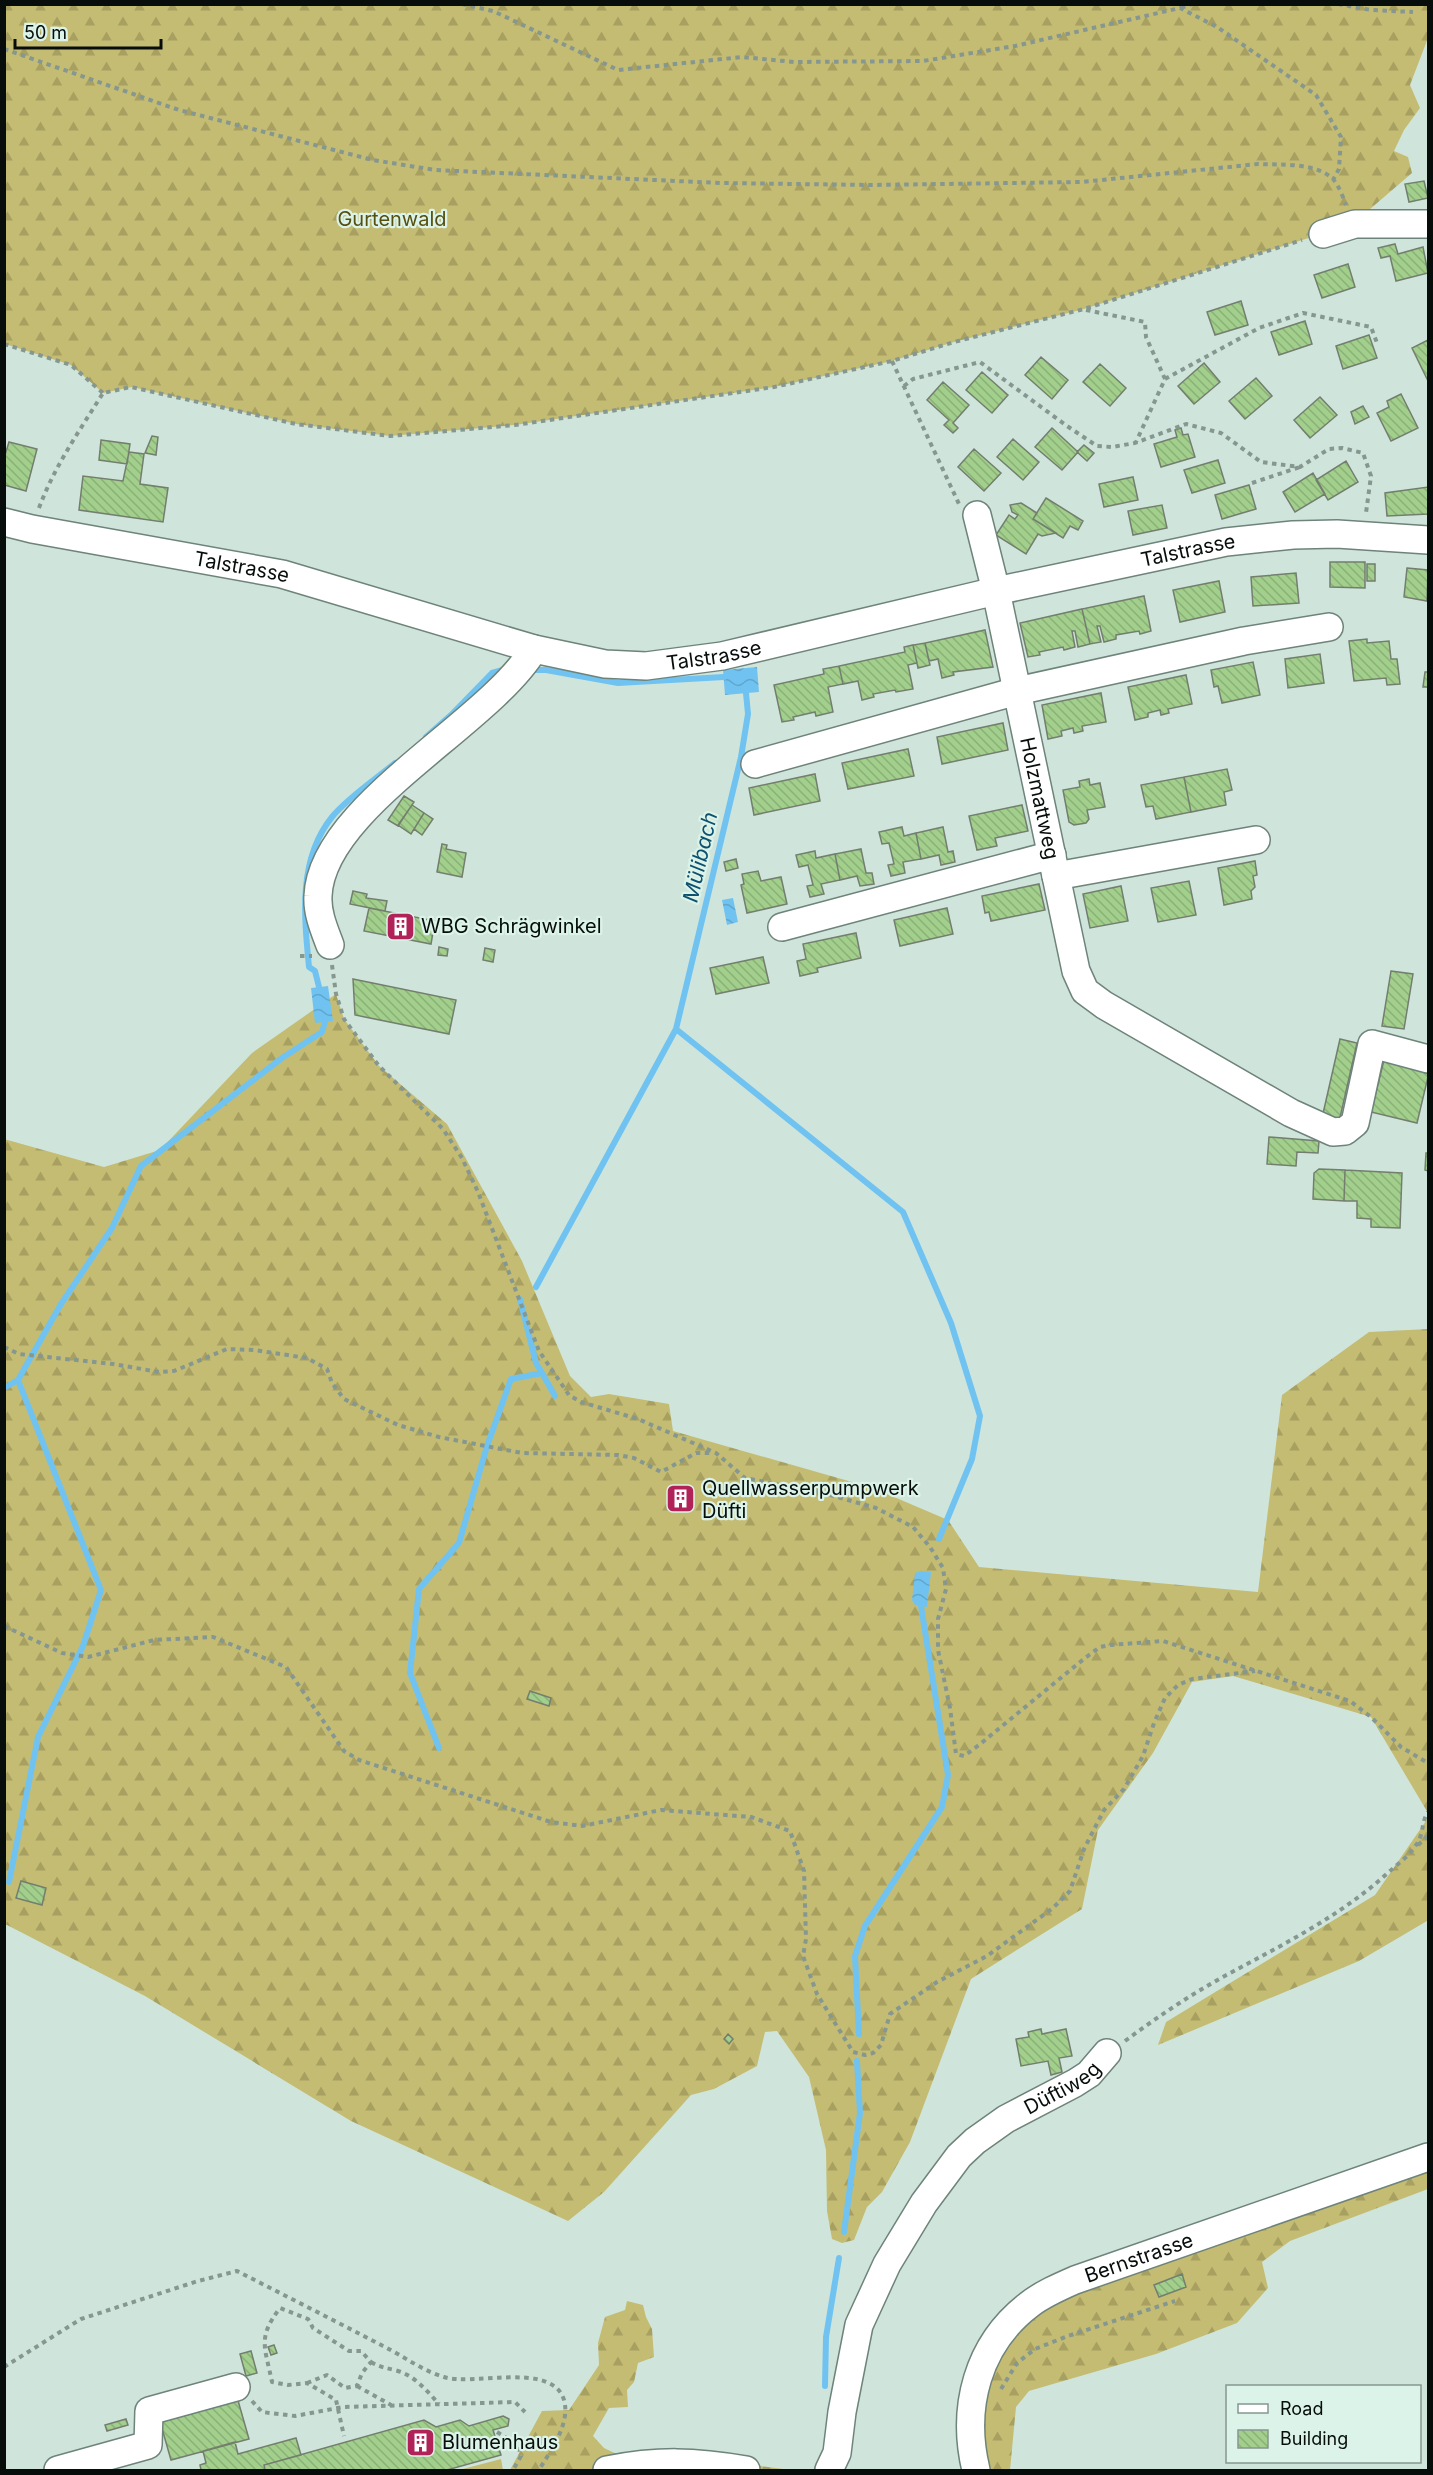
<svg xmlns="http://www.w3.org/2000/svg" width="1433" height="2475" font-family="Inter,sans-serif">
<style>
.forest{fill:url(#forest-firs)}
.park{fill:#c4bc72}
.water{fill:url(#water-waves)}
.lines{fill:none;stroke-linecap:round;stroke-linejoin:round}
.stream{stroke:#70c3f1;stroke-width:6}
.building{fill:url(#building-back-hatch);stroke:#737e6e;stroke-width:1.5}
.minor-casing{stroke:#6e837a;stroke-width:30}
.path{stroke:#869790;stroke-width:4;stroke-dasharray:4.5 4.5;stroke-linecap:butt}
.minor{stroke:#fff;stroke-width:27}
.labels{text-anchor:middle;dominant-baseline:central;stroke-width:4.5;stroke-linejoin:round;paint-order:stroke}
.park-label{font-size:20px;fill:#564f10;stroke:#dcf3e9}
.street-label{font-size:20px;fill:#060d0a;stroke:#dcf3e9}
.poi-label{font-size:20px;fill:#060d0a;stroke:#dcf3e9;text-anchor:start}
.water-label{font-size:21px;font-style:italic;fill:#0e516f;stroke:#dcf3e9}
</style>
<defs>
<pattern id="forest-firs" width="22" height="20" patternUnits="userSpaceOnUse" patternTransform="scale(1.5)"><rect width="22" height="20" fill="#c4bc72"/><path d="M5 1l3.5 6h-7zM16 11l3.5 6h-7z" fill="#a7a061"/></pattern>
<pattern id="water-waves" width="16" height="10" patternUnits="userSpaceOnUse" patternTransform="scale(1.5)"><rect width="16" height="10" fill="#70c3f1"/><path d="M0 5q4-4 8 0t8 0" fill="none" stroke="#60a6cd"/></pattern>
<pattern id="building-back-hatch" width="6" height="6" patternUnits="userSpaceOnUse" patternTransform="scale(1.5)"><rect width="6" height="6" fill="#a2d08c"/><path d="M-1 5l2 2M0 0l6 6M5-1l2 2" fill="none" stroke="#8ab177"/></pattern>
</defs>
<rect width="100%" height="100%" fill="#cfe5dc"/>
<path class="forest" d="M5 5H1428V38L1410 85 1420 108 1404 130 1394 151 1408 157 1412 173 1355 222 1315 236 1084 309 954 342 892 361 774 387 515 425 390 436 296 424 132 387 103 393 71 365 5 344Z
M336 994 344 1019 379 1066 447 1124 522 1261 570 1376 591 1397 609 1394 669 1404 673 1431 873 1488 948 1520 979 1567 1258 1592 1282 1395 1369 1332 1428 1329V1813L1371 1717 1233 1676 1192 1682 1153 1753 1098 1830 1082 1909 971 1979 910 2142 882 2192 867 2207 854 2240 842 2243 832 2239 827 2211 826 2150 809 2077 777 2031 765 2032 757 2066 714 2089 691 2095 604 2192 568 2221 351 2121 145 1996 5 1924 4 1139 104 1167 160 1150 252 1053Z
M1428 1818 1427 1921 1359 1961 1158 2045 1166 2022 1375 1895Z
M1428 2165V2189L1290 2241 1262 2262 1268 2288 1237 2323 1156 2354 1029 2391 1016 2407 1010 2470H989L982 2413 1000 2355 1028 2318 1072 2289Z
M627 2301 643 2305 646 2317 652 2329 654 2357 638 2363 634 2382 627 2390 628 2407 609 2408 593 2436 604 2448 625 2458 737 2463 791 2470H510L542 2411 569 2410 599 2365 598 2343 605 2317 625 2310Z"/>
<path class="park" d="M501 2459 503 2470H459Z"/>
<path class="water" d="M757 667 759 692 725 695 723 670Z
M733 898 738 922 727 925 722 900Z
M328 986 333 1021 315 1023 311 988Z
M921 1571 931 1572 927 1607 915 1605 912 1600 915 1573Z"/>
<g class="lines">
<path class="stream" d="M529 670H546L618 683 724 677
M426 737 451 715 492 673 506 669
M319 987 315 971 309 967C304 916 298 859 332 817 346 799 377 778 395 763
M676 1029 903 1212 951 1323 980 1416 972 1459 939 1539
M536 1287 676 1029 741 757 748 714 746 693
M542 1373 555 1396
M4 1388 18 1380 61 1304 112 1228 141 1166 282 1058 322 1032 325 1022
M439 1748 410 1673 419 1589 459 1543 487 1446 511 1379 542 1373 536 1363 520 1299
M9 1882 38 1737 83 1646 101 1590 18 1380
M859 2034 855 1956 865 1926 942 1807 948 1775 921 1606
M844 2232 860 2113 857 2061
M825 2386 826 2337 839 2258"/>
</g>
<path class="building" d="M1424 181 1428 198 1409 202 1405 184Z
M1395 244 1398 254 1423 247 1428 273 1396 281 1390 256 1381 258 1378 248Z
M1348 264 1355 287 1322 298 1314 275Z
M1241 301 1248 325 1215 335 1207 312Z
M1305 321 1312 344 1279 355 1271 332Z
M1369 335 1377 358 1343 369 1336 346Z
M1428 340V381L1412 348Z
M1041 357 1068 380 1052 399 1025 375Z
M1204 363 1220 382 1194 404 1178 386Z
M1100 364 1126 388 1110 406 1083 382Z
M982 372 1008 395 992 413 966 390Z
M1256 378 1272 396 1245 419 1229 401Z
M943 382 969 405 953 423 958 428 953 433 944 425 949 420 927 400Z
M1401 394 1418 428 1391 441 1377 413 1389 407 1387 401Z
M1320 397 1337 415 1310 438 1294 420Z
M1363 406 1369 417 1355 424 1351 412Z
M1052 428 1078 452 1062 470 1035 447Z
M1181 428 1183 435 1188 434 1195 457 1161 467 1154 444 1177 437 1175 430Z
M152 436 158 437 156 455 145 453Z
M1013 439 1039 462 1023 480 997 457Z
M101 440 130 444 127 464 99 460Z
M9 442 37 449 26 491 4 485V458Z
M1084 445 1094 453 1087 461 1077 452Z
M974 449 1001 473 984 491 958 467Z
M129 452 144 454 140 484 168 488 163 522 79 510 83 476 123 481Z
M1218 460 1225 483 1192 493 1184 470Z
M1346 461 1358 482 1328 500 1316 480Z
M1313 473 1325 494 1295 512 1283 492Z
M1133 477 1138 500 1104 507 1099 484Z
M1249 485 1256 509 1222 519 1215 495Z
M1428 487V514L1387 516 1385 493Z
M1046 498 1083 521 1078 530 1070 526 1063 538 1033 519Z
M1021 503 1037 513 1033 519 1056 533 1042 536 1038 534 1026 554 996 535 1009 515 1015 519 1018 515 1012 512 1010 505Z
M1162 505 1167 528 1133 535 1128 511Z
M1330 562H1365V588L1330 587Z
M1367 564H1375V581H1367Z
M1407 568 1428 570 1427 601 1404 597Z
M1296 573 1299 603 1253 606 1251 577Z
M1219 581 1225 612 1180 622 1173 590Z
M1144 596 1151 631 1140 634 1139 631 1116 635V639L1104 642 1100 626H1097L1101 642 1090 644 1082 609Z
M1082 609 1090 644 1078 647 1075 631H1072L1075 647 1064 650 1063 647 1039 652 1040 655 1028 657 1020 623Z
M985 630 993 667 953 672 954 675 942 678 938 659 929 661 925 643Z
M1367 639V643L1389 641 1391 659H1397L1400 684 1387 685 1386 678 1354 681 1349 641Z
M925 643 930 665 918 668 913 645Z
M913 645 917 663 908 665 913 689 896 692 895 690 873 694 874 697 862 700 858 681 843 684 839 666 905 652 904 647Z
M1320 654 1324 683 1288 688 1285 659Z
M1253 662 1260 695 1222 703 1218 686 1214 687 1211 670Z
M839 666 843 684 828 687 833 712 816 716 815 712 793 717 794 720 782 722 774 685 824 674 823 669Z
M1425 672H1428V687H1423Z
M1186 675 1192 704 1168 709 1169 713 1161 715 1160 710 1148 713V717L1135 720 1128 687Z
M1101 693 1106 722 1082 726 1083 731 1074 733 1073 728 1061 731 1062 736 1048 739 1042 705Z
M1003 723 1008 750 942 764 937 737Z
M908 749 914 776 848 789 842 763Z
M1227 769 1232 790 1224 792 1226 805 1191 812 1184 777Z
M815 774 820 801 754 815 749 788Z
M1184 777 1191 812 1156 819 1153 806 1146 807 1141 785Z
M1089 779 1090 785 1100 783 1105 807 1087 810 1089 819 1086 823 1074 825 1069 822 1063 790 1080 787 1079 781Z
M404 796 414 802 398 826 388 820Z
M412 805 424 813 411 834 398 825Z
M1022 805 1028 831 995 838 997 846 977 850 969 816Z
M424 813 433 819 422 835 414 829Z
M902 827 904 836 916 833 921 859 903 862 905 873 891 876 888 865 894 864 889 843 882 844 879 832Z
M943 827 948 852 953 851 955 862 941 865 939 855 921 859 916 833Z
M442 844 447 845 446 849 466 853 462 877 437 872Z
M861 849 866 873H872L874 884 860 886 857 876 840 880 835 854Z
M815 851 816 858 835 854 840 880 821 884 824 894 810 897 807 886 813 885 808 865 799 867 796 855Z
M736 859 738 868 726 871 724 862Z
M1255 861 1257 875 1253 876 1255 887 1251 891 1252 899 1224 905 1218 868Z
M758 871 761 881 781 877 787 904 747 913 741 885 744 884 742 874Z
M1189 881 1196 915 1158 922 1151 888Z
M1039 884 1045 910 991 921 989 912 985 913 982 896Z
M1121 886 1128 921 1090 928 1083 894Z
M353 891 367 894 366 898 387 901 385 911 350 904Z
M369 908 435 921 431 944 364 931Z
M947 908 953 934 900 946 894 920Z
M856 933 861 958 817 968 818 972 800 976 797 961 806 959 803 944Z
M439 947 448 949 447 956 438 955Z
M485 948 495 950 493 962 483 960Z
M763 957 769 983 716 994 710 968Z
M1391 971 1413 974 1404 1029 1382 1026Z
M353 979 456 1000 449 1034 355 1015Z
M1340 1039 1357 1043 1339 1122 1322 1118Z
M1385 1056 1428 1066V1077L1417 1123 1371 1112Z
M1269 1137 1319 1141 1318 1153 1297 1152 1296 1166 1267 1164Z
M1426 1153H1428V1171L1425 1170Z
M1319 1169 1345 1170 1344 1201 1313 1199 1314 1173Z
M1345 1170 1402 1173 1400 1228 1371 1227V1219L1357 1218V1201H1344Z
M678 1489 691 1496 683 1510 670 1502Z
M530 1691 551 1698 549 1706 527 1699Z
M21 1881 46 1888 42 1905 16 1898Z
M1041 2029 1042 2034 1066 2029 1072 2056 1059 2058 1062 2072 1051 2075 1048 2061 1021 2066 1016 2039 1029 2037 1028 2032Z
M728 2034 733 2039 729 2044 724 2039Z
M1182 2274 1186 2287 1159 2297 1154 2285Z
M274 2345 277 2353 271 2355 268 2347Z
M251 2351 257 2373 246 2376 240 2354Z
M237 2397 249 2439 171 2460 159 2418Z
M503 2416 509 2419 508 2426 493 2430 501 2455 447 2470H265L264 2465 424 2420 436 2427 460 2420 469 2426Z
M126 2419 128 2425 107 2431 105 2425Z
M296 2438 301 2455 264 2465 265 2470H201L200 2465 206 2463 203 2451 235 2442 238 2454Z"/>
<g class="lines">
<defs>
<g id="minor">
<path d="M1323 234 1355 224H1428"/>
<path id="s1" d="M977 515 996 591 1056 876 1256 840"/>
<path id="s2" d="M4 522 32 529 282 574 534 649 605 664 646 666 722 656 996 591 1226 542 1293 535 1337 534 1428 540"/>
<path d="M755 764 1017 691 1244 641 1329 627"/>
<path d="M1056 876 1076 971 1085 991 1104 1005 1291 1113 1333 1132 1345 1131 1355 1123 1372 1044 1428 1059"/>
<path d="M782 927 1052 855"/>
<path d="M330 945C324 929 317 913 318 896 321 807 489 724 534 649"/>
<path d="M58 2470 148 2445 149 2411 236 2387"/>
<path d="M607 2470C658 2460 695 2461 746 2470"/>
<path id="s3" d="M829 2470 837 2453 842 2412 859 2325 887 2264 924 2203 959 2156 975 2141 1006 2119 1075 2083 1089 2074 1107 2053"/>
<path id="s4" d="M976 2470C961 2408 977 2344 1030 2304 1043 2294 1059 2287 1075 2280L1428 2157"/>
</g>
</defs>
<use href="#minor" class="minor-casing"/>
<path class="path" d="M462 4 493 11 618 70 742 57 794 62 923 61 1015 46 1180 8 1217 27 1316 95 1341 137 1339 169 1333 180
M1338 4 1371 10 1413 12
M1181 8 1192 4
M4 49 179 110 373 160 435 170 720 183 871 185 1082 182 1258 164C1280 165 1315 162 1333 179 1339 186 1343 197 1346 205
M1086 310 1145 322 1146 337 1165 379 1136 442
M4 344 71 365 103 393
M892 361 959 504
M1165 379 1259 328 1303 313 1371 327 1377 343
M904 386 913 379 980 362 1067 426 1097 446 1112 447 1135 443 1186 424 1221 433 1261 462 1300 467 1329 449 1342 448 1363 453 1371 476 1366 513
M1252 483 1300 467
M39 508C54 467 80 430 103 393L131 387 296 424 390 436 515 425 774 387 892 361 954 342 1084 309 1302 240
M300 956H312
M332 965 336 994 344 1019 379 1066 443 1129 462 1158 478 1192 539 1351 569 1395 581 1402 638 1419 716 1453 745 1478 827 1494 876 1508 913 1527 930 1547 943 1568 946 1589 938 1619V1650L950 1708 956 1754 964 1756 979 1745 1085 1658 1100 1647 1110 1645 1163 1641 1350 1701 1371 1717 1401 1747 1428 1763
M4 1347 19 1354 113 1364 159 1372 174 1371 227 1349 254 1350 307 1358 327 1369 332 1383 344 1399 398 1425 439 1437 522 1453 618 1455 634 1458 661 1472 696 1453H712
M4 1626 62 1653 88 1657 154 1640 213 1637 286 1667 344 1751 359 1760 551 1822 582 1826 661 1810 751 1817 790 1831 804 1871 806 1939 803 1956 817 1994 853 2052 865 2055 873 2053 881 2045 890 2014 937 1982 987 1956 1053 1908 1070 1891 1084 1849 1104 1810 1124 1789 1143 1756 1154 1723 1165 1698 1178 1685 1192 1679 1255 1671
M1418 1845 1428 1836
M1125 2041C1156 2018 1187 1997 1221 1978 1280 1946 1340 1917 1390 1871 1399 1863 1410 1855 1416 1845 1424 1835 1421 1822 1428 1812
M371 2362C381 2368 388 2368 398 2371 415 2376 427 2391 439 2404
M4 2367 81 2319 198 2281 237 2271C286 2296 335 2321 383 2346 403 2356 423 2371 444 2377 472 2386 545 2363 562 2395 574 2419 551 2450 539 2470
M307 2383 327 2375 345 2388 357 2386 362 2373 371 2362 361 2351H349L313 2328 308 2319 280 2308C257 2338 265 2347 272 2382L288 2385 307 2383 336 2400 344 2436
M357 2386 391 2405
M1001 2389 1017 2363 1035 2349 1068 2336 1175 2301
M252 2401 262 2412 295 2416 343 2407 515 2402 525 2412
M497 2432 518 2445 521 2456 513 2470"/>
<use href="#minor" class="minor"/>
</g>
<defs>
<symbol id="building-square" viewBox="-11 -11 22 22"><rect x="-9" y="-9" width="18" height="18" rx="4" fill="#b12259" stroke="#dcf3e9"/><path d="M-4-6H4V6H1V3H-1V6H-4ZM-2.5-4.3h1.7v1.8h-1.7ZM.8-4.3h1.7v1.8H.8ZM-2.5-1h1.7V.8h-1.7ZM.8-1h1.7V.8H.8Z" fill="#fff"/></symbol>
</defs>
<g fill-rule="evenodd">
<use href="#building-square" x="384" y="910" width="33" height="33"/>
<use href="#building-square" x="664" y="1482" width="33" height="33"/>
<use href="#building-square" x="404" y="2426" width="33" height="33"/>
</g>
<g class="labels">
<g class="park-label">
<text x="392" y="219">Gurtenwald</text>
</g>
<g class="street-label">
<text stroke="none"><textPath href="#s2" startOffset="1214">Talstrasse</textPath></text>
<text stroke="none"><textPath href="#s2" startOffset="242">Talstrasse</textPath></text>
<text stroke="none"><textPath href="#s2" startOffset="728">Talstrasse</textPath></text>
<text stroke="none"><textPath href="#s1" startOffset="290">Holzmattweg</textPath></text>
<text stroke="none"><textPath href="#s3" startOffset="470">Düftiweg</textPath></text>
<text stroke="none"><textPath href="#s4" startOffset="304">Bernstrasse</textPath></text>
</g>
<g class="poi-label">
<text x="421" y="926">WBG Schrägwinkel</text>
<text x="702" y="1488">Quellwasserpumpwerk<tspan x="702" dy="23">Düfti</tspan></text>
<text x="442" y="2442">Blumenhaus</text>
</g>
<g class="water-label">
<text transform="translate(700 857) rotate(-77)">Mülibach</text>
</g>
</g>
<rect width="1433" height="2475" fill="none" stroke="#060d0a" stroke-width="12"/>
<rect x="1226" y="2385" width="195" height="78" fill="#dcf3e9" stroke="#869790" stroke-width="1.5"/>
<rect x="1238" y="2404" width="30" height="9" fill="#ffffff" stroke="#869790" stroke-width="1.5"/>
<text x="1280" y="2415" font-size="18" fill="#060d0a">Road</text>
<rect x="1238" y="2430" width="30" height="18" fill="url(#building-back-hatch)" stroke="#869790" stroke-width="1.5"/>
<text x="1280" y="2445" font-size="18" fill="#060d0a">Building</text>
<path d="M15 39v9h146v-9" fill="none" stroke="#060d0a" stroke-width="3"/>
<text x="24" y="39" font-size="18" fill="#060d0a" stroke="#dcf3e9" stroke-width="4.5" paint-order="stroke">50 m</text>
</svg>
